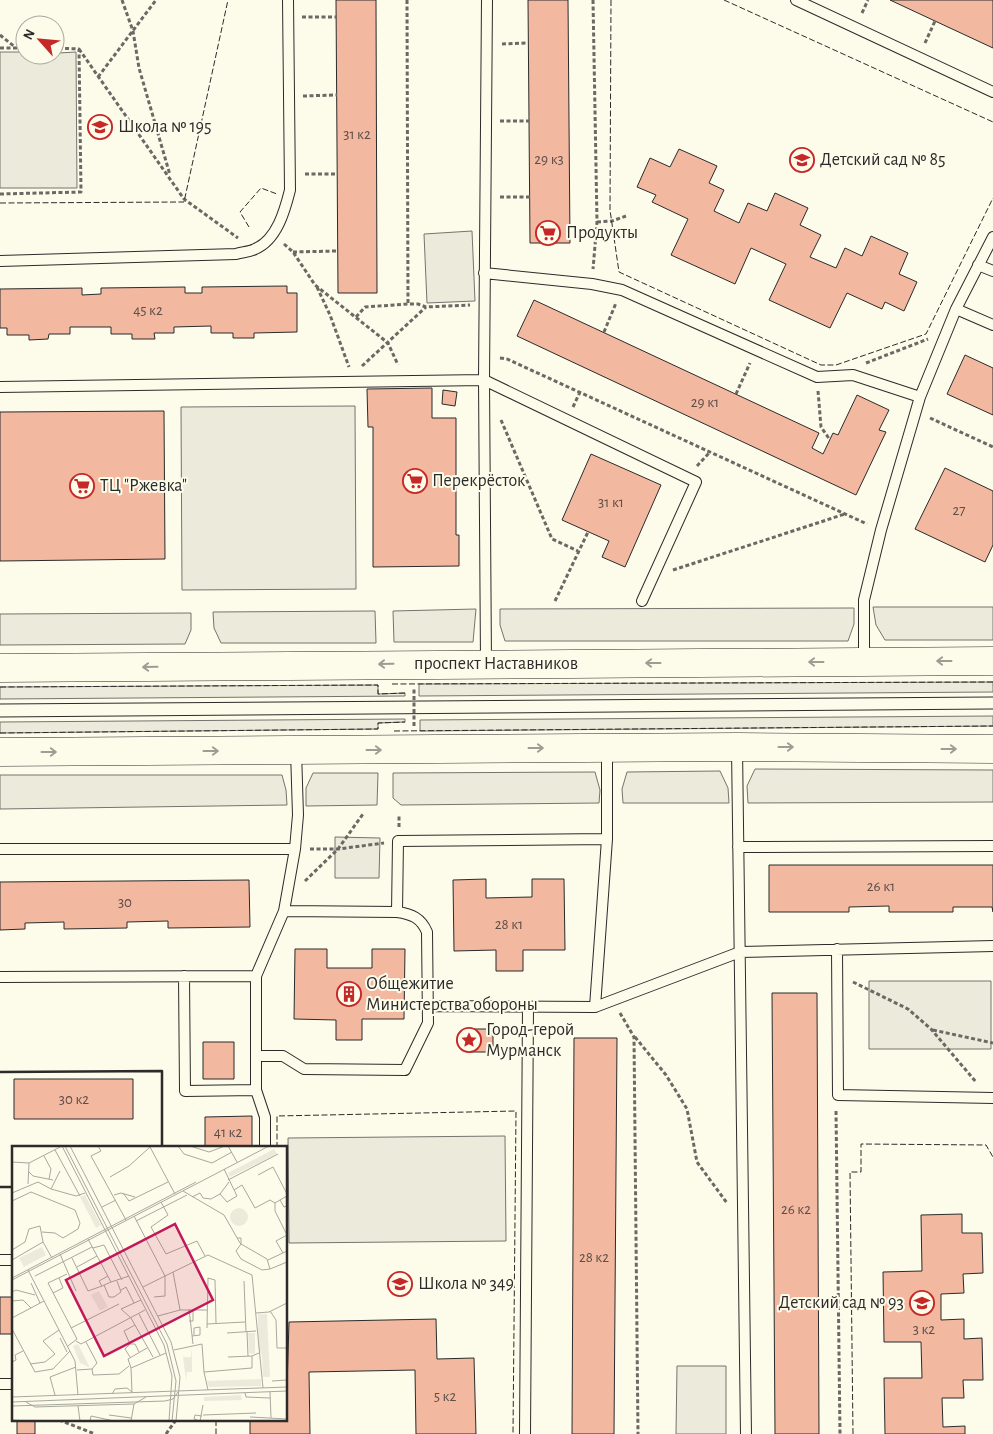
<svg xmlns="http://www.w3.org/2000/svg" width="993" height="1434" font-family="'Alegreya Sans',sans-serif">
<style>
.green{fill:#ecebdb;stroke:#74746e}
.parking{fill:#eceadb;stroke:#74746e}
.building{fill:#f2b8a0;stroke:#2b2b2b}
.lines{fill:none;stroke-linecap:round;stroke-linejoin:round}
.lane-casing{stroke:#2b2b2b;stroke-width:12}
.secondary-casing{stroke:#2b2b2b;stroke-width:29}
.path{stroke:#6a6964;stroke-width:3;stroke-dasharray:4 2.5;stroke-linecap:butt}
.lane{stroke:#fdfbea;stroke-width:10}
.secondary{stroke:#fdfbea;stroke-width:28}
.tram{stroke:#2b2b2b;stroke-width:1}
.fence{stroke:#2b2b2b;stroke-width:1;stroke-dasharray:6 2.5;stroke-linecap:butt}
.wall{stroke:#2b2b2b;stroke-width:2.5}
.oneway{stroke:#9e9d94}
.labels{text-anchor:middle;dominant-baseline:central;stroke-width:4;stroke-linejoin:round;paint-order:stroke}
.number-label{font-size:15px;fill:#5d4e48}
.poi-label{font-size:18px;fill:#2b2b2b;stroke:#fdfbea;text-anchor:start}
.street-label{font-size:18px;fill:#2b2b2b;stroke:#fdfbea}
.inset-road{fill:none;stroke:#a9a89e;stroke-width:1}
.view{fill:#c2185b;fill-opacity:0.15;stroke:#c2185b;stroke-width:2.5}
.inset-edge{fill:none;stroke:#2b2b2b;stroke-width:2.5}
</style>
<rect width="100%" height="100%" fill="#fdfbea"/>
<path class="green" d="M0 52H25V55L76 52 77 188H0Z
M472 231 475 301 427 303 424 234Z
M873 607H993V640H885L876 625Z
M854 608V624L848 641H505L500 625V609Z
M476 609 473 642H394L393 611Z
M375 611 376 643H221L214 628 213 612Z
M191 613V630L185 644 0 645V614Z
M993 682V692L419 696V684Z
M378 685V694L405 693V696L0 699V687Z
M993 716V726L420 731V720Z
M405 719V722L378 723V729L0 733V722Z
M755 769 993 770V802L748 803 747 786Z
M720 771 728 788 729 803H623L622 789 627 772Z
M595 772 600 790 599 803 401 805 393 798V773Z
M313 773H378L377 805 306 806V788Z
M0 775H282L286 790 287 805 0 809Z
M335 837 380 838 379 878H335Z
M869 981H991V1049H869Z
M505 1136 506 1241 289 1243 288 1138Z
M677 1366H726V1434H676Z"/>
<path class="parking" d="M355 406 356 589 182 590 181 407Z"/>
<path class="building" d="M336 0H376L377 293H338Z
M528 0H568L570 243H530Z
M890 0H993V48L935 21Z
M679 149 717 166 709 183 724 190 714 211 739 223 748 203 767 211 775 193 808 208 800 225 821 235 810 257 836 268 845 248 862 256 871 236 908 253 899 274 917 282 904 311 885 302 882 309 847 293 830 328 769 300 786 264 751 248 735 284 671 255 688 219 652 202 656 195 637 187 650 158 670 167Z
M287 286V293H297V332L254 333V338H233V333H211V326L174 327V333H154L155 339H132V334H111V327H70V334H49L48 339 29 340V335H7V328H0V289L82 288V295L101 294V288L185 287V293H202V287Z
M534 300 819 433 812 448 823 454 833 433 838 435 857 395 889 410 879 430 886 432 856 495 517 336Z
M965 355 993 368V415L947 394Z
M432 388V418H456V535H459V566L373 567V427H368L367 389Z
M443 390 457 392 455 406 442 404Z
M164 411 165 559 0 561V412Z
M591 454 661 485 625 567 602 557 609 541 562 520Z
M945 468 993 491V545L985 562 915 529Z
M769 865H993V912L992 907H953V912H889V906L849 907V912H769Z
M486 879V898L532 897V879H564L565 950H523V971H496V950L454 951 453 880Z
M249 880 250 927 168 928V921L127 922V928L64 929V922L25 923V929L0 930V882Z
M295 949H327V968H372V949H405L404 1019H362V1040H336V1020L294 1019Z
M772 993H817L819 1434H775Z
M469 1029H493V1052H469Z
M574 1038H617L614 1434H572Z
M203 1042H234V1079H203Z
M14 1079H133V1119H14Z
M252 1116V1148H205V1117Z
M962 1214V1233H982L983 1273 963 1274 964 1293 941 1294V1320L964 1319V1339L982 1338 983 1380H963L964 1398H942L943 1427 965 1426V1434H885L884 1378H922L921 1342H884L883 1272 922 1271 921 1215Z
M0 1297H14V1334H0Z
M436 1319 437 1359 474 1358 476 1434H416L415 1370 309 1372 310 1434H250V1420H286L289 1322Z
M17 1420H35V1434H17Z"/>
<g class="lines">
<defs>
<path id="lane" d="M487 0 484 380 696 482 642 601
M796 0 993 92
M0 261 236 254C242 252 250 252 255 249 277 240 285 210 290 190L288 0
M978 265 993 271
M484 273 592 284 622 290 817 377 853 375 920 397
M956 309 993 325
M0 387 484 380 486 662
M864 660V600L881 530 920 397 956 309 993 237
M737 748 746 1434
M738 847 993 846
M0 849H295
M397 912 398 841 607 839
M837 949 838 1095 993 1098
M184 976 185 1091 256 1090V976
M0 977 256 976 284 911 295 849 298 815 296 751
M429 1006 595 1007 607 839V749
M595 1007 740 952 993 946
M256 1056H283L304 1069 405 1070 428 1023 427 932C421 918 412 914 397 912L284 911
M256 1090 265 1117V1148
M0 1260H14
M0 1384H14
M525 1434 528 1008"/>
<path id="secondary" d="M0 668 993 661
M0 752 737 747 993 749"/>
</defs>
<use href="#lane" class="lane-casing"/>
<use href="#secondary" class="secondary-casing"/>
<path class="path" d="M122 0 133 31 139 68 170 175
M407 0 408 304
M593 0 597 222 593 269
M862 13 868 0
M302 17H336
M0 35 15 47
M925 43 935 21
M502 44 528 43
M0 48H25
M79 49 184 199 238 238
M98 77 156 0
M303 96 337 95
M500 121H529
M305 174H337
M0 194 81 192 79 49 55 48
M500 197H530
M597 222 612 221 626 216
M284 244 293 252 315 285 388 343 398 365
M293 252 337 251
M317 287 330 315 349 367
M356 317 365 307 408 304H418L426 307 470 305
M604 332 616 303
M500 358 507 359 867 524
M866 363 928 339
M362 366 426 307
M818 391 821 427 830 440
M736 394 750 363
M573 407 580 392
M930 418 993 447
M501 420 552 539 578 551
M697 466 710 452
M673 570 845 514
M555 601 588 532
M414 726V689
M399 827V814
M310 849H338L384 843
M305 881 338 849 363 814
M853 982 908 1009 931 1029 976 1082
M620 1013 634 1037 638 1434
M933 1030 993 1043
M635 1037 666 1075 687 1109 697 1162 727 1203
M836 1111 840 1434
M59 1420 95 1434
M166 1434 176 1420"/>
<use href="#lane" class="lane"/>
<use href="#secondary" class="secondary"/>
<path class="tram" d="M0 704 993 697
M0 717 993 709"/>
<path class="fence" d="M611 0 610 210 619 272 821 365H836L926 334 993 198
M724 0 993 122
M0 203 184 202 228 0
M249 227 240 212 261 188 277 194
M392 684 993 682
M0 687 378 685V694L405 693
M394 731 993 726
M0 733 378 729V723L405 722
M277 1148V1116L516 1111 513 1434
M216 1420V1434
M853 1434 850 1172H861V1144L986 1145 993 1157"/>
<path class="wall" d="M0 1072 162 1071V1148
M0 1187H14"/>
</g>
<defs><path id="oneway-shaft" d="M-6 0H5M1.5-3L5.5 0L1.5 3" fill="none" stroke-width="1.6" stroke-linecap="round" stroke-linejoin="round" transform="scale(1.25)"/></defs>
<g class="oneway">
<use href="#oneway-shaft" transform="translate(944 661) rotate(180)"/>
<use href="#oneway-shaft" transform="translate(816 662) rotate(180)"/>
<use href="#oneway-shaft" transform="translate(653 663) rotate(180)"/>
<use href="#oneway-shaft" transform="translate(386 664) rotate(179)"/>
<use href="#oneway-shaft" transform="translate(150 667) rotate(179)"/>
<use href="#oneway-shaft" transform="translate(786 747)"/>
<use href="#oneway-shaft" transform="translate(536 748)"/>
<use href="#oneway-shaft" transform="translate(949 749)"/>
<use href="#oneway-shaft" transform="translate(374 750)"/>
<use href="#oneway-shaft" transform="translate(211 751)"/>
<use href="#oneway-shaft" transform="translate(49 752)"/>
</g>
<defs>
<symbol id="school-ring" viewBox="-11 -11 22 22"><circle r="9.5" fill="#fdfbea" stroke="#c62828" stroke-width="1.5"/><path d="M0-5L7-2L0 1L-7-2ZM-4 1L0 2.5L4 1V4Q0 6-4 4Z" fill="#c62828"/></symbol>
<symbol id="supermarket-ring" viewBox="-11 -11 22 22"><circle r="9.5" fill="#fdfbea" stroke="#c62828" stroke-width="1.5"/><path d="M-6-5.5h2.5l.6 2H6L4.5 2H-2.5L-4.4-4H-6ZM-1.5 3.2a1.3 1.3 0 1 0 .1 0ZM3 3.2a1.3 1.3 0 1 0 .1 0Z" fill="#c62828"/></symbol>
<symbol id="building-ring" viewBox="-11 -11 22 22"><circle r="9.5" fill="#fdfbea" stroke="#c62828" stroke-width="1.5"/><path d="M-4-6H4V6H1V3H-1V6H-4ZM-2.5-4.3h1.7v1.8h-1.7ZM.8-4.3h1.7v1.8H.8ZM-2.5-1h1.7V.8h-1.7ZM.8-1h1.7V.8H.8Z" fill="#c62828"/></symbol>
<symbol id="sight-ring" viewBox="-11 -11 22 22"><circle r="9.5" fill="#fdfbea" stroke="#c62828" stroke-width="1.5"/><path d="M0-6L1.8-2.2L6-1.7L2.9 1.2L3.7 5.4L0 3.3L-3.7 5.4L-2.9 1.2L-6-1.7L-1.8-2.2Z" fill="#c62828"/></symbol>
</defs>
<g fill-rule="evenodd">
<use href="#school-ring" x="86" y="113" width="28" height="28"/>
<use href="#school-ring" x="788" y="146" width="28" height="28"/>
<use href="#supermarket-ring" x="534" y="219" width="28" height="28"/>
<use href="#supermarket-ring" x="401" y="467" width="28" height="28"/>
<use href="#supermarket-ring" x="68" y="472" width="28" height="28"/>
<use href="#building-ring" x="335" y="980" width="28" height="28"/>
<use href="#sight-ring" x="455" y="1026" width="28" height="28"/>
<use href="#school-ring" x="386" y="1270" width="28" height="28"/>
<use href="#school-ring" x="908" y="1289" width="28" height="28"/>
</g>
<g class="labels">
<g class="number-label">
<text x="357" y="134">31 к2</text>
<text x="549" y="159">29 к3</text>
<text x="148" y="310">45 к2</text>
<text x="705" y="402">29 к1</text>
<text x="611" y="502">31 к1</text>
<text x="959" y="510">27</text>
<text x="881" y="886">26 к1</text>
<text x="125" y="902">30</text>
<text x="509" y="924">28 к1</text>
<text x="74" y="1099">30 к2</text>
<text x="228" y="1132">41 к2</text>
<text x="796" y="1209">26 к2</text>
<text x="594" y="1257">28 к2</text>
<text x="924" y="1329">3 к2</text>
<text x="445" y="1396">5 к2</text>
</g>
<g class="poi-label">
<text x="118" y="127">Школа № 195</text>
<text x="820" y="160">Детский сад № 85</text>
<text x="566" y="233">Продукты</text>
<text x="432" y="481">Перекрёсток</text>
<text x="100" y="486">ТЦ "Ржевка"</text>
<text x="366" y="984">Общежитие<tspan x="366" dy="21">Министерства обороны</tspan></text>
<text x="486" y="1030">Город-герой<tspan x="486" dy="21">Мурманск</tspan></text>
<text x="418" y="1284">Школа № 349</text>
<text x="904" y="1303" text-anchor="end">Детский сад № 93</text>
</g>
<g class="street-label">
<text x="496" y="664">проспект Наставников</text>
</g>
</g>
<g transform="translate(12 1146)">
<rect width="275" height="275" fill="#fdfbea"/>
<path d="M262 3 265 8 218 31 216 27ZM73 49 89 79 84 82 68 51ZM218 71a9 9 0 1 1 18 0a9 9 0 1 1-18 0ZM30 101 34 109 12 121 7 112ZM87 145 96 161 88 165 79 149ZM246 168H255L258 231H251L250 209 246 202ZM236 187H243V208L237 207ZM66 198 77 220V221L68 217 61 200ZM180 199V226H175L174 234 171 211H179ZM249 233V240L197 241 195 235ZM229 249 230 254 192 255V251Z" fill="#ecebdb"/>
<path class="inset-road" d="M50 0 152 199 160 230 157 275M53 0 155 198 164 235 160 275M58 0 159 196 168 231 164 275M86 0 89 5 79 10 114 74M166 0 172 8 200 17 220 6M178 0 197 6 213 0M216 0 225 16M43 4 68 50M32 10 39 23 37 33M0 16 17 17 50 0M48 25 39 43 64 50 73 47M17 26 21 30 41 34M246 29 261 21 275 48M98 31 117 20 138 1 163 48M216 34 266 8M16 38 17 17M222 44 230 39 243 62 258 54 263 57M171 45 212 69 228 97 229 98 224 105 229 113 250 124 258 123 255 113 229 98V92H225M0 47 26 36 39 43M111 47 117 55 156 36M208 48 215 56 225 50 212 23M102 49 109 47 123 51M275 50 268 54 272 61 275 60M180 51 188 47 191 52 199 53 208 48 217 36M268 54 263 57V65L275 89M0 55 19 46 63 64 68 77 66 83 51 92 43 87 30 86M149 56 156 69 139 81 154 108 185 95 193 110M90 61 104 54M122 70 153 130 131 141M124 75 175 49M76 93 99 136 117 130M31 96 40 112M81 102 92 99 110 134M0 104 13 96 17 83 28 80 31 96 0 114M271 107 264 95 275 89M48 108 64 145M60 112 76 145 90 140M256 114 275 105M65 121 85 110M258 123 275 116M16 124 63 215 66 249M161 126 168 164M55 128 36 137 65 193 56 200M23 130 80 101M96 130 87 135 90 140 99 136M0 132 184 36M0 134 257 0M232 135 234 186M19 137 28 157M92 139 97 151H102L109 146 105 135M109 144 114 141 122 157M0 146 4 144 23 149M41 147 51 142 47 132M142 151 153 150V130L196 109 240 129 251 242M0 155 11 154 19 162M109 163 119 172 141 211M109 163 129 154M177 163 181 198M258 165 264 174 265 202H275M244 167 257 166 275 157M127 168 148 209M146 170 168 164H195M0 172 32 155M177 175H181V163M195 178 233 176M59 182 107 158M195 182 196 132 203 134 204 177M0 183 23 226 41 223 58 205M235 186 236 210M215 187 244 185M180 190 188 189V181L182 182V189M48 192 55 206M64 195 69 198 133 164M118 198 112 185 123 179M135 202 116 213 119 222 154 207M162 204 190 198 192 226 240 222V210L247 207M118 211 113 203 118 198H123L127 206M216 211 240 210M0 216 4 214 3 209 11 205M18 218 33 216 43 208 31 195 47 184M119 222 120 246M80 223 81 229 107 228 117 220M65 224 80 223 85 217 74 196M192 226 196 244M260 235 275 234M258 246 259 272M233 247 234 251 258 252M100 248 103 243 115 242 120 246M43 249 38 231 64 221M0 251 275 241M0 256 275 245M14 256 23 261 122 258 134 251M0 260 153 255 161 253 166 246M66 260 68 275M97 269 119 272M191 269 244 267M238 271 275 273M0 274 17 275M78 275 79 270 102 275M119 275 122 258M188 275 182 273 183 269 190 270M188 275 191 259"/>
<path class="view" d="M163 78 201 154 92 210 54 134Z"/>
<rect width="275" height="275" class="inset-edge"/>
</g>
<g transform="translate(40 40) rotate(297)"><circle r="24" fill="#fdfbea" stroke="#a9a89e"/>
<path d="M0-4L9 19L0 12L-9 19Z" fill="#c62828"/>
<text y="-8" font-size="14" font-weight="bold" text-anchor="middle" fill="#2b2b2b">N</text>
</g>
</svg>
